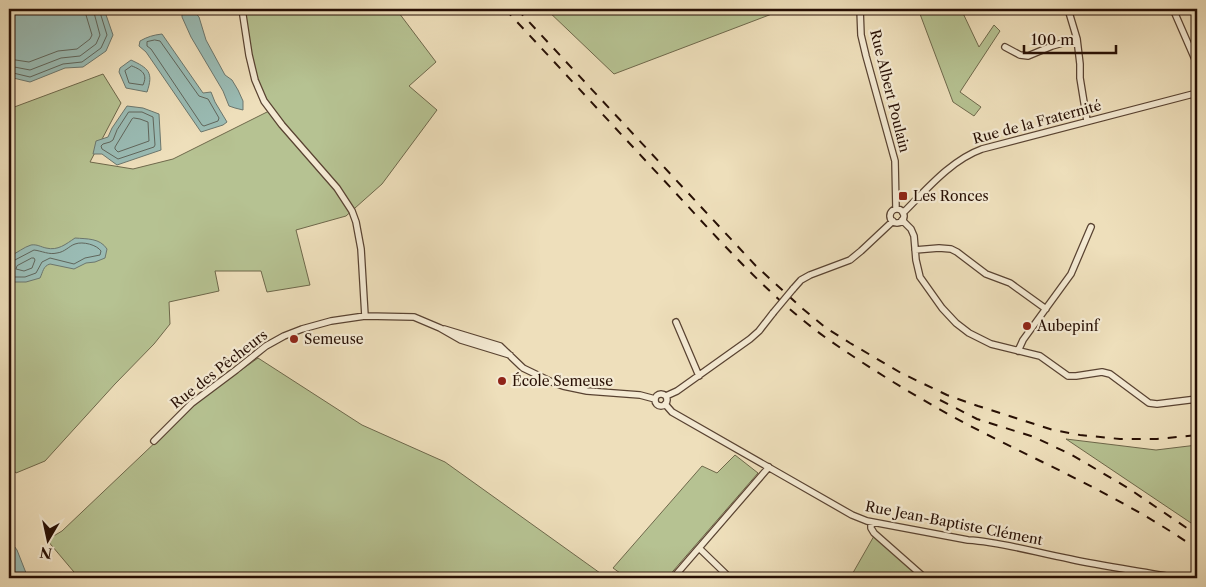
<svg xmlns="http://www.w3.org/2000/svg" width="1206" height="587" font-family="'Libre Caslon Text',serif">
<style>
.green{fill:#b6c292;stroke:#6e684b}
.water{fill:#9abcb5;stroke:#6c776e}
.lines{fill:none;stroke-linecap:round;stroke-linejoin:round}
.shore{stroke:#60665c;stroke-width:1}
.street-casing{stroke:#594332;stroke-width:8}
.street{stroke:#f4ead3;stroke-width:5.5}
.rail{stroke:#270f04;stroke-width:2;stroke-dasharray:9 9;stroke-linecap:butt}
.street-bridge-casing{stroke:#594332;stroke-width:8;stroke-linecap:butt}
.street-bridge{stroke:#f4ead3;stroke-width:5.5}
.poi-dot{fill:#8f2418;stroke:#f4ead3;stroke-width:2}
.labels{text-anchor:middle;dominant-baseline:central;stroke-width:4.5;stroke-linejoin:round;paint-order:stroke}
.street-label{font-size:14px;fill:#270f04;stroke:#f4ead3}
.poi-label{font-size:14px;fill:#270f04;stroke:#f4ead3;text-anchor:start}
</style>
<rect width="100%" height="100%" fill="#eedfbb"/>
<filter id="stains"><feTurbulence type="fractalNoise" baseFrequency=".004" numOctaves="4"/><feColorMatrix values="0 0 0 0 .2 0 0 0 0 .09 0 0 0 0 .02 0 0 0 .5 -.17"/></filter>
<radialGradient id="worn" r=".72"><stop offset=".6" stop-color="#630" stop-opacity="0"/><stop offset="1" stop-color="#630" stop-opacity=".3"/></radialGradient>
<path class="green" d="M245 9H396L436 62 409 86 437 110 382 184 346 216 296 230 310 285 267 292 261 271H215L219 291 169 302 170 324 154 344 115 384 45 461 16 473 9 464V109L103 74 121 103 90 162 133 169 173 159 271 110 255 78Z
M546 9H785L614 74Z
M920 9H961L979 47 994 25 1000 31 960 92 981 107 974 116 953 102 920 14Z
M258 358 362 425 445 462 607 578H79L47 540 62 531 201 399Z
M1066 439 1156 450 1197 445V527Z
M735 455 758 473 667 578H627L613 568 702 466 717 473Z
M874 536 915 568 909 578H850Z"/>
<path class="water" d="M9 9H104L113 35 106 51 83 67 65 68 30 82 9 77Z
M182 9H192L199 17 206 40 225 75 232 80 238 90 243 101V110L235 108 229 106 223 91 191 37 182 17Z
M162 34 203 93 211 92 215 102 227 122 223 125 201 132 146 52 139 46 140 41C147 37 153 35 162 34Z
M131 60C148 68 154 72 147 92L126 88 119 72 120 68Z
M127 106 143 108 159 114 161 150 117 165 102 154H93L96 141 108 137 112 128Z
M75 238C87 239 100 238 107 249L105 258 95 262 86 263 74 269 50 264C43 266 43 272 40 278L26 282H9V258L10 256C17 253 24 247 31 245 37 244 41 247 46 248 58 251 66 244 75 238Z
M9 539 17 550 28 578H9Z"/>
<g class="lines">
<path class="shore" d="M155 40 160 41 199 96 208 99 219 118 218 121 204 126 202 125 151 49 147 46V42Z
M9 59 29 62 58 51 77 49 90 39 92 35 86 15V9
M9 66 30 70 61 58 80 56 96 44 100 35 93 9
M132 66C142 70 148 74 143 85L129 83 125 71Z
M9 72 30 77 63 64 82 62 101 48 107 35 99 9
M129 112H142L153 117 155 145 154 147 118 159 102 149 101 146 103 144 110 142 113 140 117 130Z
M134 118 140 119 148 122 149 141 118 152 115 149V147L132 119Z
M32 258H34L35 260 32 268 24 271 16 269 17 266Z
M9 261H13L34 250C42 251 49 255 57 253 65 252 69 246 75 244 83 241 97 245 101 251L100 255 85 258 74 264 50 258 42 262 36 273 25 277H9"/>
<defs>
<path id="street" d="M242 9 249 55 255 80 264 101 282 125 337 188 352 211 356 222 361 249 365 316
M860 9 861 35 866 56 895 161 896 209
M1068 9 1077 39 1080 64V78L1087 121
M1173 9 1197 64
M1005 47 1020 55 1028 56 1052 46 1077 39
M890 216a7 7 0 1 1 14 0a7 7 0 1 1-14 0Z
M903 213C926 190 951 160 982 149L1197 93
M902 220 911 229 914 236 916 260 920 277 942 308 956 323 969 333 991 344 1040 356 1068 376H1076L1102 372 1110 374 1149 403 1157 404 1197 399
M915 250 939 248 951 249 957 252 986 274 1010 283 1046 309
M793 289 801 280 810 275 850 260 861 251 893 221
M676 322 699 376
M444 329 500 346 523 368 554 383 563 386 587 391 640 395 655 399
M1018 351 1023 340 1071 274 1091 227
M655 400a6 6 0 1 1 12 0a6 6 0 1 1-12 0Z
M666 396 677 391 750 339 759 331 773 313
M665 404 672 412 852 515 867 521 968 540C1003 542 1037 553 1070 559 1106 567 1141 571 1177 578
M154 441 192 403 236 370 266 346 284 336 302 329 331 321 365 316 414 317 440 328 461 340 510 355
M871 522V528L874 533 925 578
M699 548 730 578
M673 578 769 467"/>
</defs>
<use href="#street" class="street-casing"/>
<use href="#street" class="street"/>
<path class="rail" d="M505 9C561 69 616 129 672 189 721 242 770 298 829 340 878 374 929 405 982 432 1055 469 1130 502 1197 549
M517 9 756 266 803 309 826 328 850 343 901 373 947 395 978 406 1053 430 1080 435 1120 439H1157L1197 435
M940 400 977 419 1034 437 1072 455 1128 488 1197 535"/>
<defs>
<path id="street-bridge" d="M773 313 793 289"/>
</defs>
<use href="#street-bridge" class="street-bridge-casing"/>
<use href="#street-bridge" class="street-bridge"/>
</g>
<g class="poi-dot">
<rect x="898" y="191" width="10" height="10" rx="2.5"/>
<circle cx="1027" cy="326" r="5"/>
<circle cx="294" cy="339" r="5"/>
<circle cx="502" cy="381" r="5"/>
</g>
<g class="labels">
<g class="street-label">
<text transform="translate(890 91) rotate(76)">Rue Albert Poulain</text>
<text transform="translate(1037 122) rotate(-15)">Rue de la Fraternité</text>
<text transform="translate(219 369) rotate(-38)">Rue des Pêcheurs</text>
<text transform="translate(954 523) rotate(11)">Rue Jean-Baptiste Clément</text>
</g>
<g class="poi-label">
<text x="913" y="196">Les Ronces</text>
<text x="1037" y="326">Aubepinf</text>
<text x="304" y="339">Semeuse</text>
<text x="512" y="381">École Semeuse</text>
</g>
</g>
<rect width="1206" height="587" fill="none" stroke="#eedfbb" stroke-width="30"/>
<rect x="10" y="10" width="1186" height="567" fill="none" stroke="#270f04" stroke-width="2.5"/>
<rect x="15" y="15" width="1176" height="557" fill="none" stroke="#270f04"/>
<g transform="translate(48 540) rotate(189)" stroke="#f4ead3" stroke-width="4" paint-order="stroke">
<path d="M0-4L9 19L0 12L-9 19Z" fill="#270f04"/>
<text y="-8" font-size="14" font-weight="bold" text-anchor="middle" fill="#270f04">N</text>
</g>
<path d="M1024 45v8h92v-8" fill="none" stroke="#270f04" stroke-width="2.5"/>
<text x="1031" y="45" font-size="15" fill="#270f04" stroke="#f4ead3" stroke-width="4" paint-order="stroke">100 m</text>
<rect width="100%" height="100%" filter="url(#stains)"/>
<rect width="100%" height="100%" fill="url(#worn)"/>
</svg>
